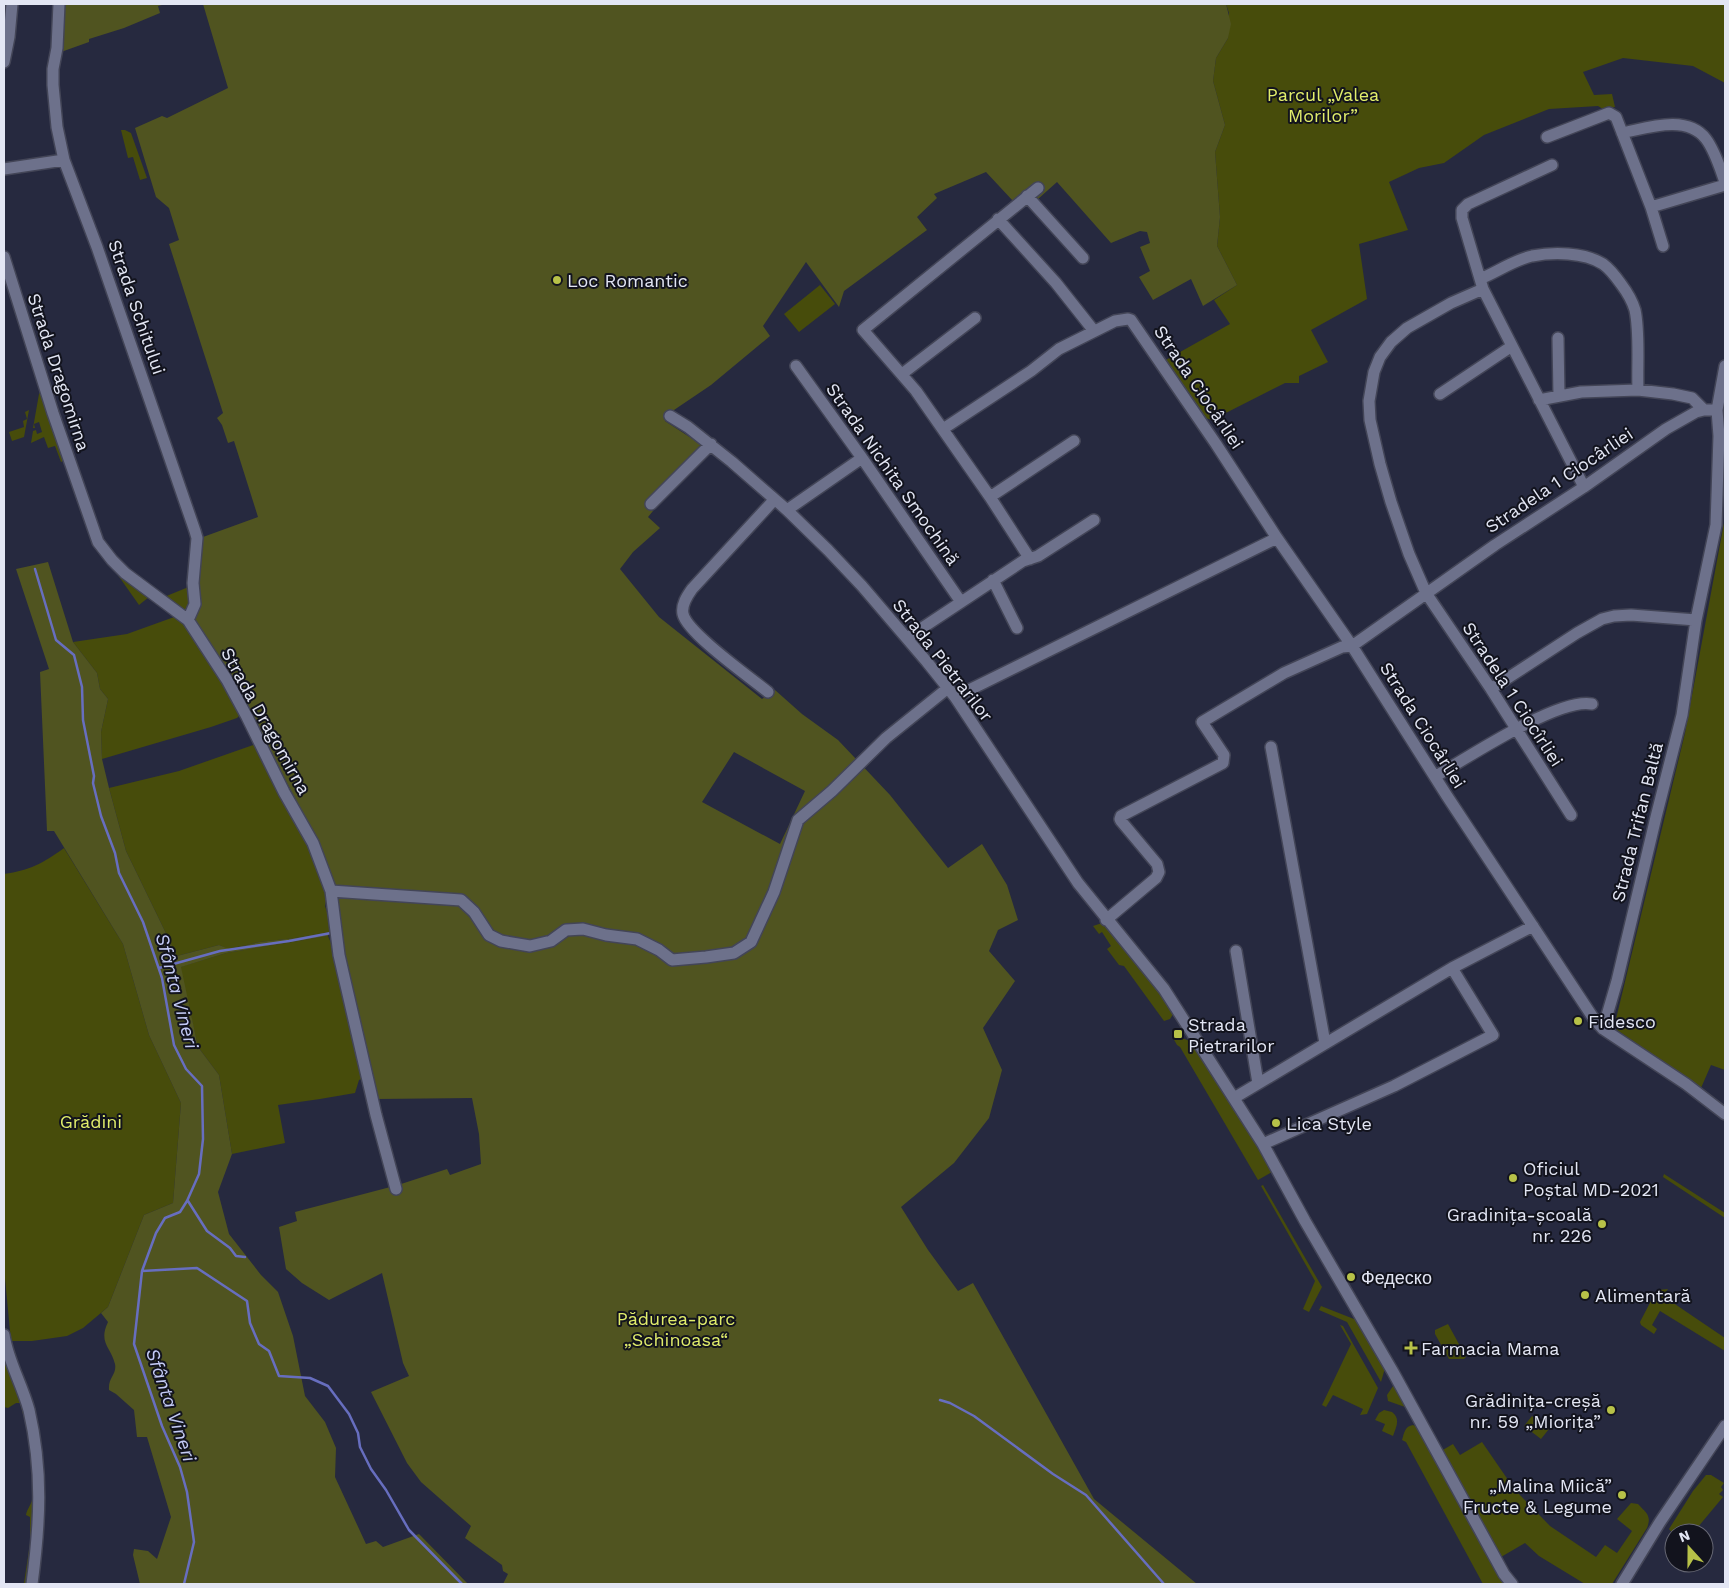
<svg xmlns="http://www.w3.org/2000/svg" width="1729" height="1588" font-family="'Work Sans',sans-serif">
<style>
.green{fill:#474c0b}
.forest{fill:#505420;fill-rule:evenodd}
.lines{fill:none;stroke-linecap:round;stroke-linejoin:round}
.stream{stroke:#676ebf;stroke-width:2.5}
.minor-casing{stroke:#434557;stroke-width:14}
.minor{stroke:#6d718b;stroke-width:11}
.poi-dot{fill:#b7c148;stroke:#12131d;stroke-width:2}
.labels{text-anchor:middle;dominant-baseline:central;stroke-width:4;stroke-linejoin:round;paint-order:stroke}
.park-label{font-size:18px;fill:#e1ed6b;stroke:#12131d}
.poi-label{font-size:18px;fill:#e3e6f4;stroke:#12131d;text-anchor:start}
.street-label{font-size:18px;fill:#e3e6f4;stroke:#12131d}
.water-label{font-size:19px;font-style:italic;fill:#c3caf5;stroke:#12131d}
</style>
<rect width="100%" height="100%" fill="#26293f"/>
<path class="green" d="M1226 4H1725V83L1693 66 1623 58 1583 72 1594 95 1612 94 1615 107 1603 109 1598 106 1549 109 1484 135 1444 163 1419 168 1389 182 1408 230 1359 244 1367 299 1311 330 1328 362 1299 376V383H1285L1212 420 1202 417 1164 361 1230 324 1214 300 1237 285 1217 246 1220 217 1215 152 1225 125 1213 81 1216 58 1228 38 1229 13Z
M121 130H125L131 133 147 178 140 180 133 157 128 158Z
M820 285 835 304 799 332 784 314Z
M42 389 65 460 61 462 55 446 48 448 44 437 31 443 33 431 36 430 37 434 42 432 39 422 34 424 35 428H33L39 394Z
M29 410 24 437 12 441 9 432 24 427 23 421 27 419 25 412Z
M1725 498V1070L1711 1065 1701 1088 1617 1030 1616 1019 1685 733 1724 523Z
M115 571 149 597 139 605Z
M191 586 189 611H182L164 597Z
M177 616 205 654 241 714 237 718 211 727 102 759 101 732 108 699 100 689 97 673 73 642 127 634Z
M256 744 310 846 327 896 325 906 332 927 329 932 295 938 260 942 228 949 219 945 177 956 126 851 109 788 179 771Z
M64 848 123 944 149 1035 181 1103 173 1203 144 1215 108 1307 83 1328 67 1336 32 1341H11L4 1268V874C30 870 42 864 64 848Z
M1102 923 1108 928 1175 1011 1170 1019 1164 1021 1124 966 1119 965 1107 949 1111 946 1102 932 1099 934 1093 926Z
M328 936 334 950 364 1078 359 1080 355 1093 320 1099 278 1105 285 1143 232 1154 219 1075 198 1047 180 967 226 953Z
M1173 1038H1182L1195 1043 1272 1167V1172L1258 1180 1180 1047 1177 1045Z
M1664 1174 1725 1213V1218L1663 1177Z
M1263 1185 1322 1287 1309 1312 1303 1309 1315 1281 1261 1186Z
M1668 1289 1663 1296 1725 1338V1351L1660 1311 1652 1325 1657 1329 1654 1334 1641 1325 1640 1322 1654 1295 1658 1290Z
M1321 1306 1359 1321 1385 1368 1381 1382 1347 1322 1319 1310Z
M1448 1324 1466 1357 1464 1359H1449L1435 1334V1330Z
M1340 1325 1343 1326 1378 1388 1367 1414 1360 1415 1363 1409 1333 1395 1326 1407 1322 1405 1351 1344Z
M4 1346 14 1375 13 1383 18 1386 22 1396 37 1467 36 1529 30 1584 24 1583 30 1543V1517L26 1515C27 1509 31 1505 32 1500 34 1486 32 1472 30 1458L34 1454 20 1403H16L8 1408 4 1407Z
M1393 1386 1405 1403V1407L1388 1401 1387 1395Z
M1384 1410 1392 1412C1401 1419 1396 1427 1393 1436L1382 1431 1385 1424 1375 1420 1379 1413Z
M1532 1416 1549 1429 1541 1439 1524 1426Z
M1413 1425 1417 1427 1497 1573 1506 1584H1483L1406 1442 1402 1440C1404 1433 1405 1426 1413 1425Z
M1482 1442 1515 1490 1550 1526 1596 1557 1605 1545 1617 1553 1632 1531 1617 1519 1631 1503 1638 1504C1646 1513 1652 1515 1647 1528L1612 1584H1585L1539 1556 1525 1543 1501 1557 1441 1451 1453 1444 1460 1455Z
M1706 1475H1711L1724 1483 1721 1487 1723 1490 1719 1494 1723 1497 1693 1533H1674V1535L1669 1529 1693 1491Z"/>
<path class="forest" d="M61 4H166L158 6 160 13 124 28 89 39V42L61 52Z
M203 4H1226L1231 24 1228 38 1216 58 1213 81 1225 125 1215 152 1220 217 1217 246 1237 285 1203 306 1191 279 1153 300 1139 277 1150 271 1140 247 1150 243 1147 232 1140 231 1111 243 1057 182 1038 199 1029 189 1013 201 986 172 934 194 937 198 917 217 927 230 844 291 839 307 806 262 763 326 770 336 711 385 674 410 665 421 705 447 646 504 653 511 648 517 660 528 633 552 620 569 659 617 762 699 775 690 802 714 838 740 890 795 948 868 982 844 1007 885 1018 920 998 930 989 951 1015 981 983 1028 1002 1070 989 1118 954 1163 901 1207 928 1250 958 1291 973 1283 1094 1499 1197 1584H503L508 1574 503 1571 502 1565 465 1538 471 1526 421 1482 407 1463 371 1392 409 1376 403 1363 382 1273 329 1300 302 1283 286 1269 279 1227 297 1221 295 1212 398 1185 447 1169 450 1175 481 1164 479 1134 472 1098 376 1099 341 938 318 842 268 747 194 623 198 609 197 584 203 537 258 517 234 441 228 443 222 425 217 418 223 413 169 244 179 240 169 208 156 197 135 128 162 116 167 118 228 88ZM734 752 805 791 780 844 702 802Z
M48 562 73 642 97 673 100 689 108 699 101 732 102 759 109 788 126 851 177 956 219 945 229 949 260 942 295 938 329 932 328 936 226 953 181 967 198 1047 219 1075 232 1154 218 1192 229 1234 261 1275 278 1292 293 1336 305 1396 325 1422 336 1448 335 1477 366 1544 376 1541 383 1547 419 1534 468 1584H140L133 1555 134 1549 148 1551 157 1559 171 1517 147 1437H137L134 1410 116 1394 109 1390C108 1377 117 1375 115 1364 111 1347 98 1343 108 1322L101 1313 108 1307 144 1215 173 1203 181 1103 149 1035 123 944 54 831H47L40 672 49 669 16 569Z"/>
<g class="lines">
<path class="stream" d="M35 569 56 640 74 655 82 687 83 720 94 776 93 783 101 816 115 853 119 873 143 922 162 978 174 1045 186 1069 202 1086 203 1139 199 1174 187 1201 180 1212 165 1218 156 1233 142 1271 134 1344 162 1426 180 1467 187 1492 194 1542 184 1584
M159 968 220 951 289 941 331 933
M188 1201 207 1231 230 1248 236 1256 245 1257
M142 1271 197 1268 247 1301 250 1323 259 1344 269 1351 279 1376 310 1378 328 1386 349 1414 358 1433 360 1447 371 1469 386 1490 409 1530 462 1584
M940 1400 950 1403 974 1416 1053 1474 1086 1495 1164 1584"/>
<defs>
<path id="minor" d="M59 4 57 48 53 69V85L57 127 64 160 97 247 195 531 197 538 193 583 195 604 188 620
M4 62 9 37 12 4
M1622 133C1647 128 1687 114 1706 139 1715 151 1720 168 1725 182
M1547 137 1609 113 1616 117 1651 207 1663 246
M1552 165 1468 204 1462 210V218L1483 289 1584 487
M4 169 64 160
M1027 196 1083 258
M1651 207 1725 185
M998 219 1056 283 1094 331
M4 257 53 413 98 542 112 560 125 573 188 620 227 680 247 717 284 792 313 843 331 891 339 955 376 1115 396 1189
M1480 279C1497 272 1514 260 1532 256 1553 252 1584 252 1603 264 1610 269 1616 277 1621 284 1627 292 1632 300 1635 310 1640 333 1637 366 1638 390
M1483 289 1451 303 1407 328 1391 342 1380 357 1374 372 1369 401 1370 420 1380 464 1391 502 1409 554 1426 593 1491 689 1571 815
M1558 338 1559 396
M796 366 862 458 961 602
M902 374 975 318
M1440 394 1512 346
M1539 400 1581 392 1638 390 1673 394 1692 398 1704 410
M670 416 688 427 732 462 787 510 828 550 862 586 927 662 955 697 1078 883 1164 989 1263 1144 1305 1221 1393 1372 1504 1574 1512 1584
M943 429 1031 371 1059 349 1115 321 1128 319 1131 320 1216 444 1277 538 1352 646 1447 796 1594 1019 1603 1029 1686 1084 1725 1114
M990 497 1074 441
M651 504 711 444
M787 510 862 458
M1030 559 990 497 916 391 863 330 1038 188
M993 580 1017 628
M907 638 1023 561 1038 556 1094 520
M1491 689 1577 633 1602 619 1614 616 1631 615 1696 620
M768 692C751 678 687 633 683 614 681 605 687 596 692 589L774 500
M955 697 1277 538
M1271 747 1325 1043
M1436 776C1467 758 1559 697 1592 704
M331 891 461 900 474 912 489 935 501 941 530 946 551 941 566 930 583 929 606 935 637 939 659 950 672 960 706 957 734 953 751 942 774 892 798 820 832 791 886 738 948 688
M1106 920 1156 878 1159 872 1157 864 1121 821 1120 819 1121 816 1223 763 1224 755 1202 722 1284 673 1342 647 1352 646 1495 545 1584 487 1666 429 1696 412 1704 410H1717
M1236 951 1258 1083
M1452 968 1533 926
M1603 1029 1617 981 1656 817 1682 715 1696 620 1716 525 1719 436 1717 410 1725 366
M1234 1098 1452 968 1493 1035 1394 1086 1263 1144
M4 1335C8 1361 22 1384 29 1410 43 1471 40 1523 32 1584
M1622 1584 1660 1522 1725 1426"/>
</defs>
<use href="#minor" class="minor-casing"/>
<use href="#minor" class="minor"/>
</g>
<g class="poi-dot">
<circle cx="557" cy="280" r="5"/>
<circle cx="1578" cy="1021" r="5"/>
<rect x="1173" y="1029" width="10" height="10" rx="2.5"/>
<circle cx="1276" cy="1123" r="5"/>
<circle cx="1513" cy="1178" r="5"/>
<circle cx="1602" cy="1224" r="5"/>
<circle cx="1351" cy="1277" r="5"/>
<circle cx="1585" cy="1295" r="5"/>
<path d="M1408.5 1340.5h5v5h5v5h-5v5h-5v-5h-5v-5h5z"/>
<circle cx="1611" cy="1410" r="5"/>
<circle cx="1622" cy="1495" r="5"/>
</g>
<g class="labels">
<g class="park-label">
<text x="1323" y="94">Parcul „Valea<tspan x="1323" dy="21">Morilor”</tspan></text>
<text x="91" y="1121">Grădini</text>
<text x="676" y="1318">Pădurea-parc<tspan x="676" dy="21">„Schinoasa“</tspan></text>
</g>
<g class="poi-label">
<text x="567" y="280">Loc Romantic</text>
<text x="1588" y="1021">Fidesco</text>
<text x="1188" y="1024">Strada<tspan x="1188" dy="21">Pietrarilor</tspan></text>
<text x="1286" y="1123">Lica Style</text>
<text x="1523" y="1168">Oficiul<tspan x="1523" dy="21">Poștal MD-2021</tspan></text>
<text x="1592" y="1214" text-anchor="end">Gradinița-școală<tspan x="1592" dy="21">nr. 226</tspan></text>
<text x="1361" y="1277">Федеско</text>
<text x="1595" y="1295">Alimentară</text>
<text x="1421" y="1348">Farmacia Mama</text>
<text x="1601" y="1400" text-anchor="end">Grădinița-creșă<tspan x="1601" dy="21">nr. 59 „Miorița”</tspan></text>
<text x="1612" y="1485" text-anchor="end">„Malina Miică”<tspan x="1612" dy="21">Fructe &amp; Legume</tspan></text>
</g>
<g class="street-label">
<text transform="translate(137 307) rotate(71)">Strada Schitului</text>
<text transform="translate(59 372) rotate(72)">Strada Dragomirna</text>
<text transform="translate(1199 387) rotate(56)">Strada Ciocârliei</text>
<text transform="translate(893 474) rotate(55)">Strada Nichita Smochină</text>
<text transform="translate(1559 480) rotate(-34)">Stradela 1 Ciocârliei</text>
<text transform="translate(943 660) rotate(52)">Strada Pietrarilor</text>
<text transform="translate(1513 694) rotate(57)">Stradela 1 Ciocîrliei</text>
<text transform="translate(266 721) rotate(61)">Strada Dragomirna</text>
<text transform="translate(1423 725) rotate(58)">Strada Ciocârliei</text>
<text transform="translate(1637 822) rotate(-76)">Strada Trifan Baltă</text>
</g>
<g class="water-label">
<text transform="translate(177 991) rotate(75)">Sfânta Vineri</text>
<text transform="translate(171 1405) rotate(71)">Sfânta Vineri</text>
</g>
</g>
<rect width="1729" height="1588" fill="none" stroke="#e3e6f4" stroke-width="10"/>
<g transform="translate(1689 1548) rotate(339)"><circle r="24" fill="#12131d" stroke="#666773"/>
<path d="M0-4L9 19L0 12L-9 19Z" fill="#b7c148"/>
<text y="-8" font-size="14" font-weight="bold" text-anchor="middle" fill="#e3e6f4">N</text>
</g>
</svg>
